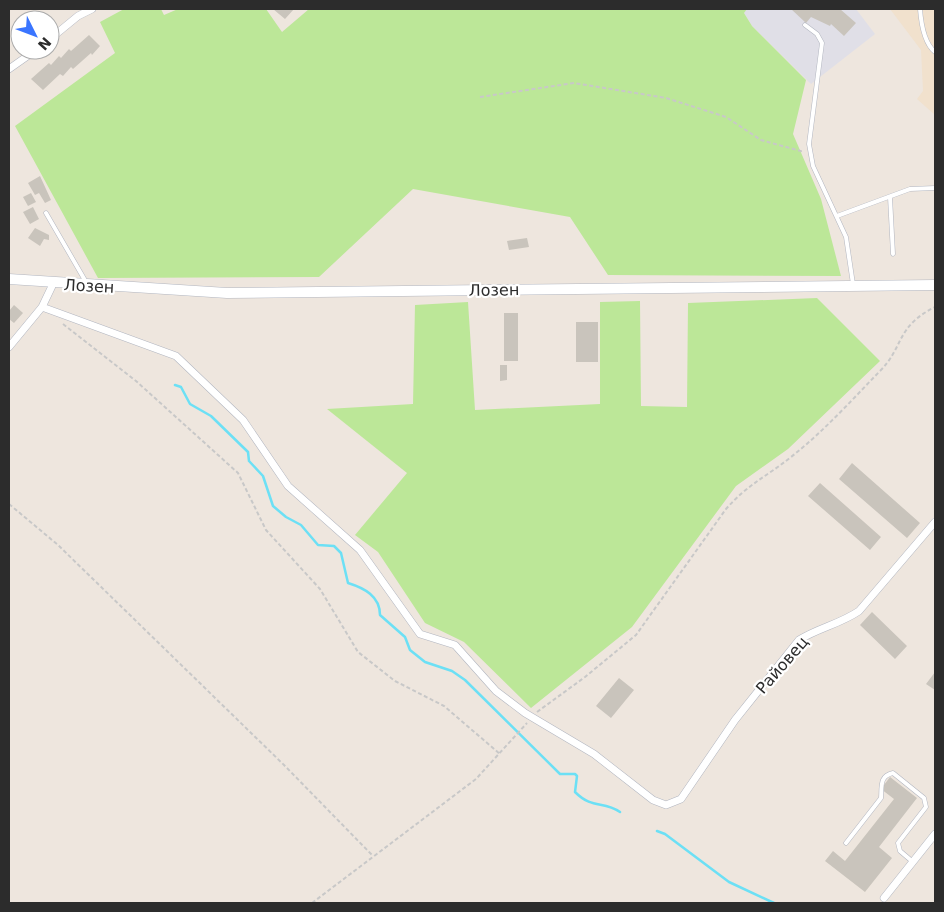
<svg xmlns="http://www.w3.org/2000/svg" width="944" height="912" font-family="'DejaVu Sans',sans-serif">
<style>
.industrial{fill:#e0dfe7}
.education{fill:#f1e1cd}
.green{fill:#bce798}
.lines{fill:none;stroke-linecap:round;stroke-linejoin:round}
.stream{stroke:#6ce0f5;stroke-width:2.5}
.building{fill:#c9c4bc}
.lane-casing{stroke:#b2b6c0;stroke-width:5}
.street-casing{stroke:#b2b6c0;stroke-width:8}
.secondary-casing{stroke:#b2b6c0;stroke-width:11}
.path{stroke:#c8c8c8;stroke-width:2;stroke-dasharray:4 2.5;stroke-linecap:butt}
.lane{stroke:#fff;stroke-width:4}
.street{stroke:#fff;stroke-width:7}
.secondary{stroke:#fff;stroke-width:10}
.labels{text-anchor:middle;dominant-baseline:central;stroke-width:4.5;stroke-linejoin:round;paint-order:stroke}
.street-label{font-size:16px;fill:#2c2c2c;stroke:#fff}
</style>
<rect width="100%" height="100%" fill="#eee6de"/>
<path class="industrial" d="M747 9H856L875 34 811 84 752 26 744 13Z"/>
<path class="education" d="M890 9H935V115L917 99 923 91 921 50Z"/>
<path class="green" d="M124 9H161L164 15 178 9H266L282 32 309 9H747L744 13 752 26 806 80 793 134 821 199 841 276 608 275 570 217 413 189 319 277 98 278 15 126 115 53 100 22Z
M817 298 880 361 788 449 736 486 632 627 531 708 464 642 425 623 378 552 355 535 407 473 327 409 413 404 415 305 468 302 475 410 600 404V302L640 301 641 406 687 407 688 303Z"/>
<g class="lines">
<path class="stream" d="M175 385 181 387 190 404 211 416 248 452 249 461 263 476 273 506 286 517 301 525 318 545 334 546 341 553 348 583C364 588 380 596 380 615L405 637 410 650 425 662 452 671 465 680 560 774H575L577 776 575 792C593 810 603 800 620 812
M657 831 665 834 729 882 774 903"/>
</g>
<path class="building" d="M273 9H294L285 19Z
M791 9H840L856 23 844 36 831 24 830 26 811 17 806 23Z
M89 35 100 46 92 55 91 53 73 69 71 67 63 76 60 74 43 90 31 79 49 63 51 65 59 56 61 58 69 49 71 51Z
M40 176 51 200 45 203 39 193 35 195 28 183Z
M31 193 36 202 28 206 23 197Z
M33 207 39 219 30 224 23 212Z
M35 228 49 235V240L44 239 40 246 28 238Z
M527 238 529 247 509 250 507 241Z
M14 305 23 313 14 323 9 319V311Z
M504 313H518V361H504Z
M576 322H598V362H576Z
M500 365H507V380L500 381Z
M852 463 920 523 907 538 839 479Z
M820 483 881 537 870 550 808 496Z
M872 612 907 646 895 659 860 625Z
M935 672V690L926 684Z
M619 678 634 690 611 718 596 706Z
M890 777 917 798 879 847 892 858 865 892 825 861 833 851 845 861 894 799 881 789Z"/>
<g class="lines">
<defs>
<path id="lane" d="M920 9C921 22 924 43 935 52
M805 25 817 34 822 43 809 144 813 166 846 237 853 284
M890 197 893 254
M46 213 86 282
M837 216 910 189 935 188
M846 843 881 798C882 787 879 776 893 773L924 798 926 807 898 843 900 851 913 862"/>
<path id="street" d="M50 39 78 16 92 9
M9 69 36 50
M42 307 176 356 243 420 288 486 360 550 420 634 455 645 496 691 525 713 594 754 653 800 666 805 681 799 735 720 799 640C818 628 840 624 859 611L935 522
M9 347 42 307 53 284
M884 898 935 834"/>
<path id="secondary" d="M9 279 227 293 935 285"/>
</defs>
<use href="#lane" class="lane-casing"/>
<use href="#street" class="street-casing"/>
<use href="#secondary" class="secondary-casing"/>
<path class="path" d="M480 97 574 83 666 98 726 117 761 140 804 152
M63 324 136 381 238 473 266 530 320 589 358 652 395 681 444 706 500 754
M9 504 58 545 284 765 372 855
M537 712 585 677 636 635 726 509C748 484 766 477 791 457 823 432 851 401 879 372 904 348 895 327 935 307
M312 903 476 779 527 723"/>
<use href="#lane" class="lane"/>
<use href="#street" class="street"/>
<use href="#secondary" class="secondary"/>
</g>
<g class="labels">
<g class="street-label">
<text transform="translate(89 286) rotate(3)">Лозен</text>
<text transform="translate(494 290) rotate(-1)">Лозен</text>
<text transform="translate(782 665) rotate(-49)">Райовец</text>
</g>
</g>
<rect width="944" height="912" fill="none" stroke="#2c2c2c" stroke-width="20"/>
<g transform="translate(35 35) rotate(132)"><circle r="24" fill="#ffffff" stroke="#ababab"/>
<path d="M0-4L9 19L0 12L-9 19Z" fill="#3a75ff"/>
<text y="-8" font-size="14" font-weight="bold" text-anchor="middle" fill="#2c2c2c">N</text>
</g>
</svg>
